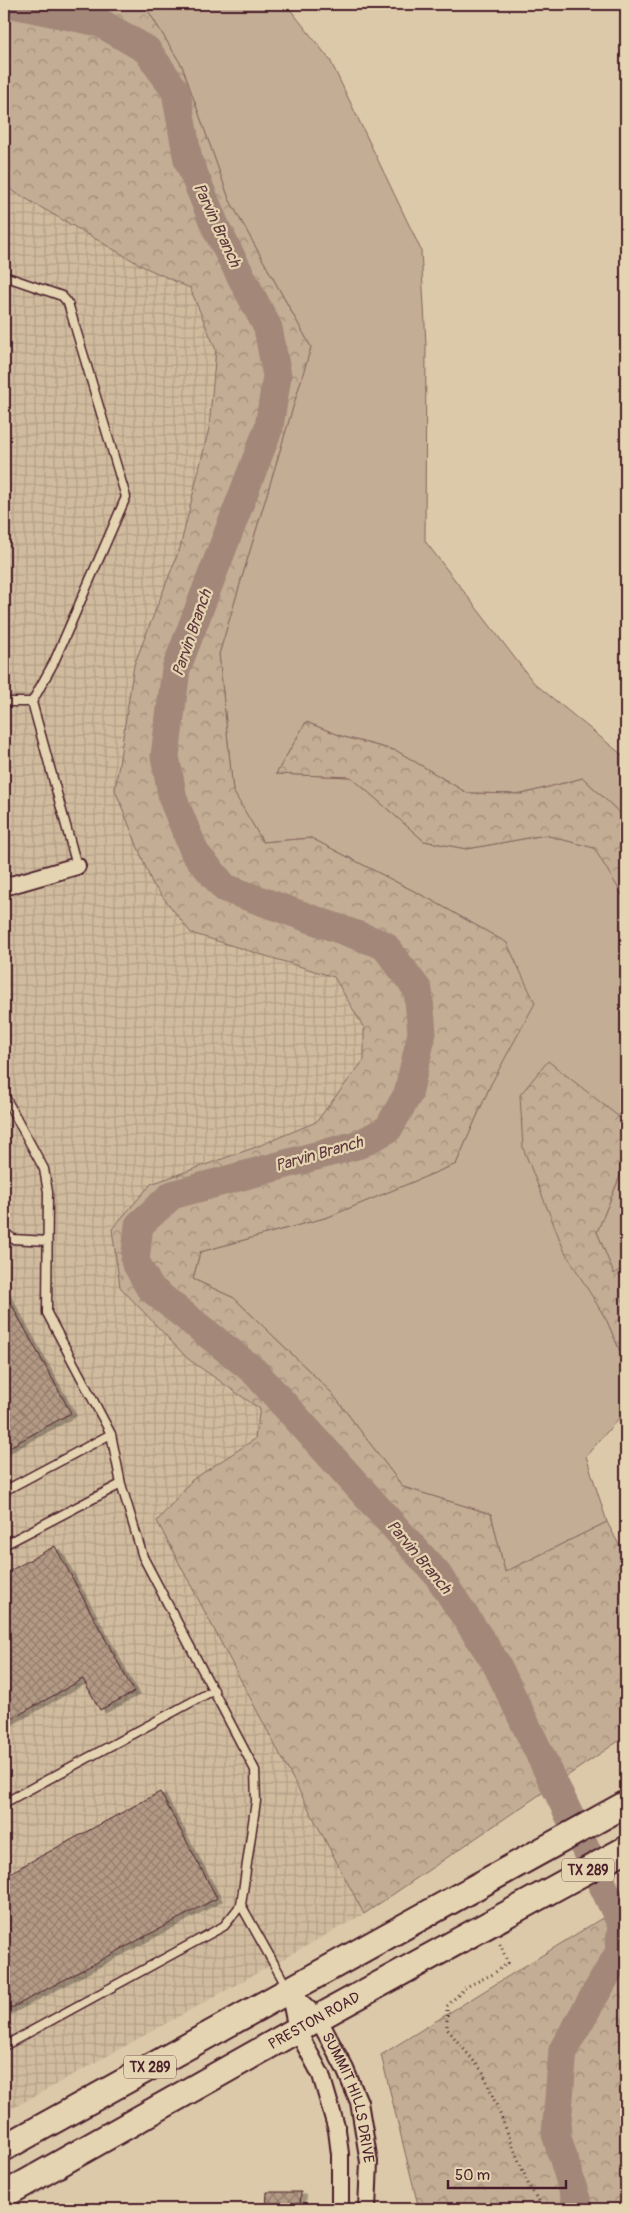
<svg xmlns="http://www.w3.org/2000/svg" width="630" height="2213" font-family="Pangolin,sans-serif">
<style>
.industrial{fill:url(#industrial-grid)}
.green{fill:#c3ad94;stroke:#866660}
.forest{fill:url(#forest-crowns);stroke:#866660}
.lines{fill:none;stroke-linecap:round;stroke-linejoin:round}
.river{stroke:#a38879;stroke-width:29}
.building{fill:url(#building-cross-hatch);stroke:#4a1f2b;filter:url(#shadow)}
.service-casing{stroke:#4a1f2b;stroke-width:11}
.minor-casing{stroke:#4a1f2b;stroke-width:20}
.primary-casing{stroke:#4a1f2b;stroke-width:29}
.path{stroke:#4a1f2b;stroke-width:3;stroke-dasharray:1 4;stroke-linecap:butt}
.service{stroke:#e5d4b1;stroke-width:8}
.minor{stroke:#e5d4b1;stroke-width:16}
.primary{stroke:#e5d4b1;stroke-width:25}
.labels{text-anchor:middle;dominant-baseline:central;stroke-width:4.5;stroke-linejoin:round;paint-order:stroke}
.shield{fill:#e5d4b1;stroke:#785553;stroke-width:1}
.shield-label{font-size:14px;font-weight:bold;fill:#4a1f2b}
.street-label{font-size:15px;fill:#4a1f2b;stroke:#e5d4b1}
.water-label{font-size:16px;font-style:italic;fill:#60393e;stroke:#e5d4b1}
</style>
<defs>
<pattern id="industrial-grid" width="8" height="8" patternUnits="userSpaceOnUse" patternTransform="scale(1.25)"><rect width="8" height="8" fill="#d0bb9e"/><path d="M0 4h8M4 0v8" fill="none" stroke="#b4a088"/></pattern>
<pattern id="forest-crowns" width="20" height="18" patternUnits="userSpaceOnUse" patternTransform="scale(1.25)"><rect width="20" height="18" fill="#c3ad94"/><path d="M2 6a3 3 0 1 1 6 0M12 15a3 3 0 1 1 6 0" fill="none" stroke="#a08c79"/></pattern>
<pattern id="building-cross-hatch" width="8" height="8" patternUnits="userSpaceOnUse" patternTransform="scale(1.25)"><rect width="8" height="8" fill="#b39a85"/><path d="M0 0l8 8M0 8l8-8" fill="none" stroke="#947d6d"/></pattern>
<filter id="shadow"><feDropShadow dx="5.5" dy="3" stdDeviation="0" flood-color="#0004"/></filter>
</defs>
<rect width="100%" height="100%" fill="#dcc9a9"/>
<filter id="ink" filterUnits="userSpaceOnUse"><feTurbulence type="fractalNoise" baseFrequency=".02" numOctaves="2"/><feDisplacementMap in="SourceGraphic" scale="10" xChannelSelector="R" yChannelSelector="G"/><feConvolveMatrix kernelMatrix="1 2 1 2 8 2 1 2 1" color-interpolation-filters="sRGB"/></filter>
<g filter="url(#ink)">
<path class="industrial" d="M4 189 11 190 144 267 191 288 216 350 209 428 180 548 191 933 334 977 364 1028V1060L316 1122 256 1147 188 1359 260 1409 255 1439 192 1480 157 1521 364 1914 4 2113Z"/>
<path class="green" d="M144 4H286L330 60 421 250 426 344 425 541 534 683 626 758V819L583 778 522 794 467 793 397 751 344 737 306 722 276 774 351 777 424 841 467 849 545 835 595 848 626 901V1265L614 1275 597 1232 620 1176 548 1061 607 1321 626 1365V1410L586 1456 607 1522 505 1572 491 1514 403 1487 331 1392 234 1298 193 1279 200 1252 328 1217 456 1164 490 1086 507 943 433 901 311 838 263 842 233 792 219 654 311 347 229 199 182 66Z"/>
<path class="forest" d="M4 4H144L182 66 229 199 311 347 219 654 233 791 263 842 311 838 433 901 507 943 535 1003 490 1086 456 1164 328 1217 200 1252 193 1279 234 1298 331 1392 403 1487 491 1514 505 1572 607 1522 626 1558V1736L364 1914 157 1521 192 1480 255 1439 260 1409 188 1359 120 1287 112 1229 151 1184 256 1147 316 1122 364 1060V1028L334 977 191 933 152 883 115 790 134 665 180 548 209 428 216 350 190 288 144 267 11 190 4 189Z
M306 722 344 737 397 751 467 793 522 794 583 778 626 819V901L594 848 545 835 467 849 424 841 351 777 276 774Z
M548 1061 623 1120 620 1176 597 1232 614 1274 626 1265V1365L607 1321 564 1250 523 1148 520 1095Z
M626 1906V2209H419L381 2055 620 1907Z"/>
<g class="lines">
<path class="river" d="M13 4 99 22 147 50 176 92 188 160 217 230 268 328 277 376 269 427 176 669 165 756 173 799 195 853 225 888 384 945 418 990 422 1033 408 1094 388 1129 360 1144 172 1195 139 1225 135 1261 150 1288 254 1371 437 1574 496 1663 622 1925 619 1953 563 2050 556 2134 579 2209"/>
</g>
<path class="building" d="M4 1291 71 1413 4 1450Z
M55 1546 134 1692 100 1710 83 1679 4 1723V1574Z
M160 1792 217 1898 4 2012V1876Z
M267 2192H301L300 2209H266Z"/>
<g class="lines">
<defs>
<path id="service" d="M4 276 62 296 68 303 126 497 54 662 32 702 77 866
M4 702H32
M4 1095 44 1169 48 1192 47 1313 111 1434 121 1484 4 1545
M4 1232 13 1239 47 1241
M4 1491 111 1434
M4 1803 214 1690
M241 1905 288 1989
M4 2046 224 1926 241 1905 256 1801 255 1770 143 1557 121 1484"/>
<g id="minor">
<path d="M4 887 77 866"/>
<path id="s1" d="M289 1991 318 2018 345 2069 359 2102 369 2162 367 2209"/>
<path d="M289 1991 297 2030 321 2075 337 2130 340 2154V2209"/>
</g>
<g id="primary">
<path d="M4 2148 626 1804"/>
<path id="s2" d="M4 2195 318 2018 626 1849"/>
</g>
</defs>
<use href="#service" class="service-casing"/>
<use href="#minor" class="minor-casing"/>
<use href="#primary" class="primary-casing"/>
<path class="path" d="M500 1944 508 1963 493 1974 466 1987 447 2006V2029L483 2072 529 2186 544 2209"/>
<use href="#service" class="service"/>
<use href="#minor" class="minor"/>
<use href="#primary" class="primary"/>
</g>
</g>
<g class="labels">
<g class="shield">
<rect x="562" y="1858.5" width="52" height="23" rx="4"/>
<rect x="124" y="2055.5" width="52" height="23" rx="4"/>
</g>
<g class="shield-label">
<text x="588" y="1870">TX 289</text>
<text x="150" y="2067">TX 289</text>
</g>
<g class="street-label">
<text stroke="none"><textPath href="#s2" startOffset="356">PRESTON ROAD</textPath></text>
<text stroke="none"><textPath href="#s1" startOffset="126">SUMMIT HILLS DRIVE</textPath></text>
</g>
<g class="water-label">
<text transform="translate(217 225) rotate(65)">Parvin Branch</text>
<text transform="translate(192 633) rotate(-71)">Parvin Branch</text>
<text transform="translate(319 1154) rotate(-16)">Parvin Branch</text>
<text transform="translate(419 1557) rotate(50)">Parvin Branch</text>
</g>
</g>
<rect width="630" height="2213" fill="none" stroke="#e5d4b1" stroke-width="20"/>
<rect x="10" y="10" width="610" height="2193" fill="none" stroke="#4a1f2b" stroke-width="2" filter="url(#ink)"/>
<path d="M448 2180v8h118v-8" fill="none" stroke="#4a1f2b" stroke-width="2.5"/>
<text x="455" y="2180" font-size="15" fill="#4a1f2b" stroke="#e5d4b1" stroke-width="4" paint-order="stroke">50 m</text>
</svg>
